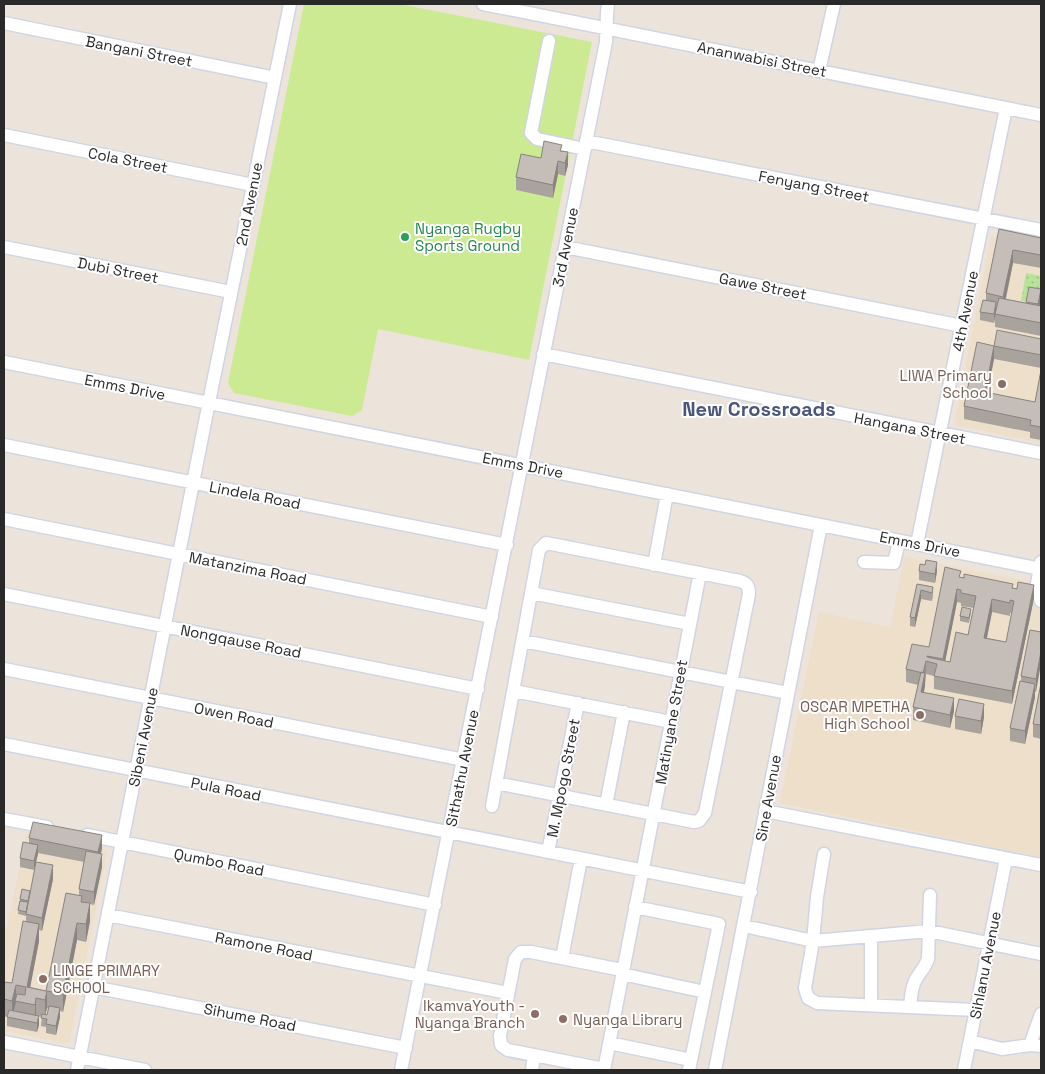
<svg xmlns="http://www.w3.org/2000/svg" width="1045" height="1074" font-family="'Space Grotesk',sans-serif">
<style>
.education{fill:#eedfca}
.park{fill:url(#park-dots)}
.pitch{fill:#ccea92}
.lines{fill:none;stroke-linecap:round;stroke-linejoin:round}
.minor-casing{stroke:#d0d5e3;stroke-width:15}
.minor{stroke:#fff;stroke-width:12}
.wall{fill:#a9a39e;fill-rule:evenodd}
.shaded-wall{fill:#898481}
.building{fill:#c4bdb8;stroke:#898481;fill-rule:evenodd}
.leisure-dot{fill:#2e9e5b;stroke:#fff;stroke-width:2}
.education-dot{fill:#8d6e63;stroke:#fff;stroke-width:2}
.labels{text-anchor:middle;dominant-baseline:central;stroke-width:4;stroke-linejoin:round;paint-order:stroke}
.street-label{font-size:15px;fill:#292929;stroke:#fff}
.leisure-label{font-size:15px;fill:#27864d;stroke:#fff;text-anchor:start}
.education-label{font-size:15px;fill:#785e54;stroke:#fff;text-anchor:end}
.district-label{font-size:20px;font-weight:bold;fill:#4a567a;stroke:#fff}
</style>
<defs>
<pattern id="park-dots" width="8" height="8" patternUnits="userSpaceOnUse" patternTransform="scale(1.25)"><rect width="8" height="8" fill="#b7e397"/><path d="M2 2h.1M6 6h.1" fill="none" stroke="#9dc382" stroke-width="1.8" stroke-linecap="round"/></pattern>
</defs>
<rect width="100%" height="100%" fill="#ece3db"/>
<path class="education" d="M1002 233 1041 240V443L954 425 991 238Z
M904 557 1041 584V857L780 803 819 612 890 627Z
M27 831 102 846 107 853 70 1040 66 1043 4 1031V927H7Z"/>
<path class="park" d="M1026 273 1041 276V302L1021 301Z"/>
<path class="pitch" d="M304 4H399L592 42 529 360 378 329 362 410 352 416 234 393 228 383Z"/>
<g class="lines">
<defs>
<path id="minor" d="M483 4 1041 115
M4 23 275 78
M549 41 531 133 537 139 585 149
M819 71 834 4
M4 135 253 185
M586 141 1041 230
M4 247 231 292
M565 247 962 326
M543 354 1041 453
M4 362 1041 569
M4 445 507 545
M4 519 492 617
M917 544 1006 108
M864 562 894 563 899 541
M1041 562 1036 589 1041 601
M654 565 667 494
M531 593 690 624
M4 594 478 689
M523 641 788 693
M4 669 464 760
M514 691 671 722
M4 744 751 892
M606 805 624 712
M492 806 539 550 546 543 740 581C747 583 749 586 749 594L705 813 699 821 694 822 496 783
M765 811 1041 865
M4 819 47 827
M87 835 435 905
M548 852 578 703
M824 854 817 897 813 941 805 988 808 998 817 1003 976 1010
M635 907 719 924 689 1070
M108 915 508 993
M744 926 813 941 929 931 1041 954
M871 936V1005
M562 958 581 859
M622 974 705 992
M93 987 406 1048
M910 1007C911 998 911 989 915 981 919 973 925 968 928 959L930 895
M970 1041 1002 1049 1030 1045 1041 1046
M4 1042 145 1070
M609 1043 691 1060
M1030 1045 1041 1014
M604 1069 508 1050 501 1045 500 1036 515 959 521 952H531L622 970
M77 1070 207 412 290 4
M401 1070 606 42 607 13 608 4
M532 1070 534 1055
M604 1070 700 573
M715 1070 821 525
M964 1070 1006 859"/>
</defs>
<use href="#minor" class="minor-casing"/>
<use href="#minor" class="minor"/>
</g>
<path class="wall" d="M562 151 568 165 565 176 558 174 553 198 516 190V177L541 158Z
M999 229 1041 238V268L1013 263 1006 299 1026 303V302L1041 289V336L995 327V316L994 323 980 320V312L986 300V293Z
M1041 339V368L994 359 987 393 1035 402 1041 370V440L1030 438V432L964 419V406L994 346Z
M919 571H937L935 583 919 580Z
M961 577 1013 588 1034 598 1012 704 934 689V676L926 674 924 692 954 711 950 728 913 720V707L918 685 906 682V669L929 647ZM957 602 961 603V606L974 608 968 635 950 662 945 661ZM992 612 1010 616V613H1012L1006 642 987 638Z
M917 584 933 587V596L932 601 921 599 915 627 910 626V617Z
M971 613 969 623 960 621V616Z
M1041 632 1036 692H1035V697L1025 744 1010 741V728L1021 682V676Z
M1041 683V739L1033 737V724Z
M955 716 984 717 981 734 955 729Z
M29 838 102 848 101 854 102 867 94 905 90 904V921L86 942 77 940 63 1012 60 1011V1017L56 1035 46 1033V1027L41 1026 42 1017 39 1016V1025L37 1032 7 1026V1017L4 1016V982L12 983 26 921V916L18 914 20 899 30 891 53 879 42 931 39 930V941L30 987 46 991 79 895V889L84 862 38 853 34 870 20 867V858L29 844ZM47 1008 49 1009 47 1015 45 1014Z"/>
<path class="shaded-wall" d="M568 152V165L565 176V163Z
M558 161V174L553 198V185Z
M1013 250V263L1003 310V297Z
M1041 289V302L1040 305 1038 318V304Z
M996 302V311L994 323V314Z
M994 346V359L985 405V392Z
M937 562V571L935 583V574Z
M1034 585V598L1012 704V691Z
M957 589V602L943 672V659Z
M921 590V599L915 627V618Z
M992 599V612L984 651V638Z
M1041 651V664L1036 692V679Z
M926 661 925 686 921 705V692Z
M1035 684V697L1025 744V731Z
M954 698V711L950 728V715Z
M984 704V717L981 734V721Z
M102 835V848L98 865V852Z
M38 845V854L34 870V861Z
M102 854V867L94 905V892Z
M53 865V879L42 931V918Z
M90 903V921L86 942V924Z
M77 923V940L63 1012V994Z
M39 924V941L27 1004V987Z
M16 985V1002L12 1018V1001Z
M47 991V1008L45 1017V1000Z
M36 998V1015L35 1022V1005Z
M60 1008V1017L56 1035V1026Z
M39 1016V1025L37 1032V1023Z"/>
<path class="building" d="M544 141 562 145 560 151 568 152 565 163 558 161 553 185 516 177 521 154 541 158Z
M999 229 1041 238V255L1013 250 1003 297 986 293Z
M1029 287 1041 289 1038 304 1026 302Z
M999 298 1041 306V323L995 314Z
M983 300 996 302 994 314 980 312Z
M997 330 1041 339V355L994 346Z
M977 342 994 346 985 392 1035 402 1041 370V427L1030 425 1031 420 964 406Z
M926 560 937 562 935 574 919 571 920 564 925 565Z
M945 567 961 571 959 577 964 578V574L1013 584 1012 588 1017 589 1018 582 1034 585 1012 691 934 676 937 664 926 661 923 673 906 669 912 644 929 647ZM957 589 961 590V593L976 596 968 635 956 632 950 662 927 657V656L943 659ZM992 599 1010 603V600L1014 601 1006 642 984 638Z
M917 584 933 587 932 593 921 590 915 618 910 617Z
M962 607 971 609 969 618 960 616Z
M1030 630 1041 632V651L1036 679 1021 676Z
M921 672 925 673 921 692 954 698 950 715 913 707Z
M1020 681 1035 684 1025 731 1010 728Z
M1041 683V725L1033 724Z
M959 699 984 704 981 721 955 716Z
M33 822 102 835 98 852 29 838Z
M23 842 38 845 34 861 20 858Z
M86 851 102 854 94 892 79 889Z
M36 862 53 865 42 918 26 914Z
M22 889 30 891 28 901 20 899Z
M66 893 82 896 81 902 90 903 86 924 77 923 63 994 47 991 45 1000 36 998 35 1005 15 1001 17 994 25 995 26 987 16 985 12 1001 4 999V982L12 983 23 921 39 924 27 987 46 991Z
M20 901 28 902 26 912 18 910Z
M49 1006 60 1008 56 1026 46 1024 47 1019 41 1018 42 1014 47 1015Z
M9 1010 39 1016 37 1023 7 1017Z"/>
<circle class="leisure-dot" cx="405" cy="237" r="5"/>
<g class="education-dot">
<circle cx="1002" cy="384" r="5"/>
<circle cx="920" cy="715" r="5"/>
<circle cx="43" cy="979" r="5"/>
<circle cx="535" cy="1014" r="5"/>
<circle cx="563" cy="1019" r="5"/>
</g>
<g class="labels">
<g class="street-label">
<text transform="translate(139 51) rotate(11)">Bangani Street</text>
<text transform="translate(762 59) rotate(11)">Ananwabisi Street</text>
<text transform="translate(128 160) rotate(11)">Cola Street</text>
<text transform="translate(814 186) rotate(11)">Fenyang Street</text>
<text transform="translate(249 204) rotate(-79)">2nd Avenue</text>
<text transform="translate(565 247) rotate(-79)">3rd Avenue</text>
<text transform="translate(118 270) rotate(11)">Dubi Street</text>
<text transform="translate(763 286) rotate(11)">Gawe Street</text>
<text transform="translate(965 311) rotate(-79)">4th Avenue</text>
<text transform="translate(125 387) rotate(11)">Emms Drive</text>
<text transform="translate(910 428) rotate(11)">Hangana Street</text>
<text transform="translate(523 465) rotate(11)">Emms Drive</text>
<text transform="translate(255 495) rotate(11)">Lindela Road</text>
<text transform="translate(920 544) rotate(11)">Emms Drive</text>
<text transform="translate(248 568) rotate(11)">Matanzima Road</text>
<text transform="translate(241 641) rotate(11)">Nongqause Road</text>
<text transform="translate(234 715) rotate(11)">Owen Road</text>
<text transform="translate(671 722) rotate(-80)">Matinyane Street</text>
<text transform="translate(143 737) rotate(-79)">Sibeni Avenue</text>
<text transform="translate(462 768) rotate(-79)">Sithathu Avenue</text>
<text transform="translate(563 778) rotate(-79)">M. Mpogo Street</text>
<text transform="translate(226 789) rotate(11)">Pula Road</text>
<text transform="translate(768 798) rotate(-80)">Sine Avenue</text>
<text transform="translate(219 862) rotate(11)">Qumbo Road</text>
<text transform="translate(264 946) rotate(11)">Ramone Road</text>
<text transform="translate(985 965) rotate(-79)">Sihlanu Avenue</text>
<text transform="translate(250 1017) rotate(11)">Sihume Road</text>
</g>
<g class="leisure-label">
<text x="415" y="228">Nyanga Rugby<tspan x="415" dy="17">Sports Ground</tspan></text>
</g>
<g class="education-label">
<text x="992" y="375">LIWA Primary<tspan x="992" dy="17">School</tspan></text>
<text x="910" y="706">OSCAR MPETHA<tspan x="910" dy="17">High School</tspan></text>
<text x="53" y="970" text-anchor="start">LINGE PRIMARY<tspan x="53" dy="17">SCHOOL</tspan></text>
<text x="525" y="1005">IkamvaYouth -<tspan x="525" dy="17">Nyanga Branch</tspan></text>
<text x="573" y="1019" text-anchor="start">Nyanga Library</text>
</g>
<g class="district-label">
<text x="759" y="409">New Crossroads</text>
</g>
</g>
<rect width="1045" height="1074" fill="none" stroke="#292929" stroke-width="10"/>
</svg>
